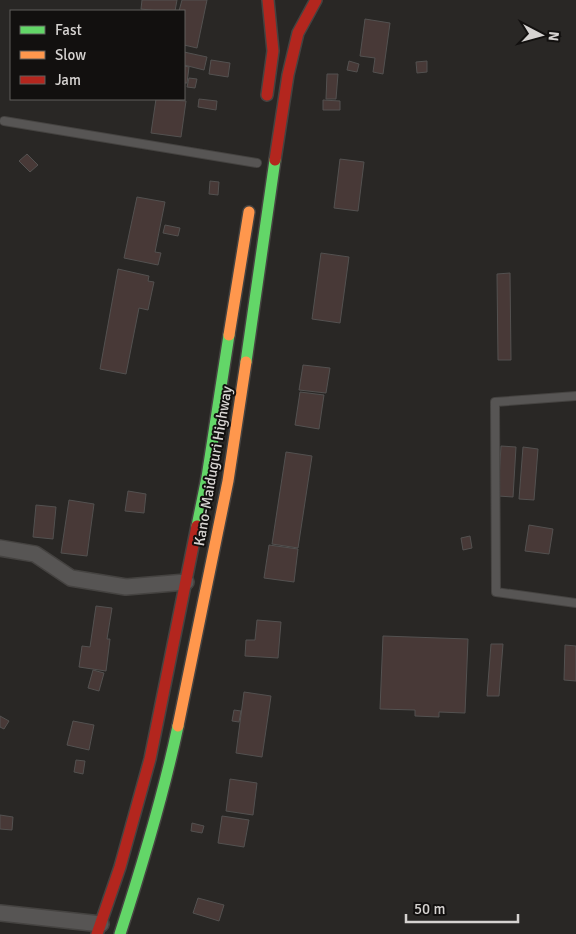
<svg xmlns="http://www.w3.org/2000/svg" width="576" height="934" font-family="Signika,sans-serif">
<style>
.building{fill:#483937;stroke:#535150}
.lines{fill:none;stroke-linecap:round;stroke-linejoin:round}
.lane-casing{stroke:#454341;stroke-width:10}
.street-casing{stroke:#454341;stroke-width:18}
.fast-casing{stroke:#454341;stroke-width:14}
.slow-casing{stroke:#454341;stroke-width:14}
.jam-casing{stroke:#454341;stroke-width:14}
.lane{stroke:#575554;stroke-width:8}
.street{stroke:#575554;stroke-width:15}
.fast{stroke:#63d668;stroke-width:11}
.slow{stroke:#ff974d;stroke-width:11}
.jam{stroke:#b3261e;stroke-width:11}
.labels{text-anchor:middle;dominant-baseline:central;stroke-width:4;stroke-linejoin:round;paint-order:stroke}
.street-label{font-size:15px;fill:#d6d3d1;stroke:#12100f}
</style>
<rect width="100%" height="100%" fill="#292725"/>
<path class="building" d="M142 0H177L175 11H158L141 9Z
M182 0H207L197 48 184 45V11H179Z
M365 19 390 23 383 74 373 72 375 58 360 56Z
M184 52 207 57 204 70 184 65Z
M211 60 230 63 228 77 209 74Z
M349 61 359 64 357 72 347 70Z
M427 61V72L417 73 416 62Z
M184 66 189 67 187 83H184Z
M327 74H338L336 99H326Z
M189 78 197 79 195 88 187 87Z
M156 99 186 101 181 137 151 133Z
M199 99 217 101 216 110 198 107Z
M323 100 340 101V110H323Z
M27 154 38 165 30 172 19 161Z
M340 159 364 162 358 211 334 208Z
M210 181 219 182 218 195 209 194Z
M137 197 165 202 155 252 161 253 158 265 124 258Z
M165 225 180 228 178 236 163 233Z
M321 253 349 257 340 323 312 319Z
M118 269 149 276 148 281 154 282 148 310 139 308 126 374 100 369Z
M510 273 511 360H498L497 274Z
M303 365 330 368 326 393 299 390Z
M300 392 324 395 319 429 295 425Z
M501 446 516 447 513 497 498 496Z
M523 447 538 449 534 500 519 499Z
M286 452 312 456 298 548 272 544Z
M128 491 146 494 144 513 125 511Z
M69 500 94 504 87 556 61 553Z
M36 505 56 507 53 539 33 537Z
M529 525 553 529 549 554 525 551Z
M470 536 472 548 463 550 461 538Z
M269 545 298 549 294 582 264 578Z
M96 606 112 608 107 639H110L106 671 79 667 82 646 90 647Z
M257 620 281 622 278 658 245 656 246 640H255Z
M383 636 468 639 465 713 439 712V717L415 716V710L380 709Z
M491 644H503L499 696H487Z
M565 645 576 646V681L564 680Z
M93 670 104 673 99 691 88 688Z
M244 692 271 696 262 757 236 753Z
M234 710 241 711 239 722 232 721Z
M0 716 9 721 4 729 0 727Z
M73 721 94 725 89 750 67 745Z
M76 760 85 761 83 774 74 772Z
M230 779 257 783 253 815 226 811Z
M0 815 13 817 12 830 0 829Z
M222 816 249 820 244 847 218 843Z
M192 823 204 826 202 833 191 831Z
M198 898 224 905 219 921 193 913Z"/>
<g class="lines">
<defs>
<path id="lane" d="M4 121 257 163
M576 396 495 402 496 592 576 603"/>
<path id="street" d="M0 548 35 554 71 578 126 587 186 582
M0 913 101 924"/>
<path id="fast" d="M246 362 275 160
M197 526 207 477 229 335
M120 934C142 866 163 797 178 726"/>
<path id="slow" d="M229 335 249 212
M178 726 228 481 246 362"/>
<path id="jam" d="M267 95 273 51 268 0
M275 160 288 75 298 33 316 0
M97 934 120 867 150 759 197 526"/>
</defs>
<use href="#lane" class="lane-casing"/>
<use href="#street" class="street-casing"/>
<use href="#fast" class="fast-casing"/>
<use href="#slow" class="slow-casing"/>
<use href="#jam" class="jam-casing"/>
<use href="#lane" class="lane"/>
<use href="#street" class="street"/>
<use href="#fast" class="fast"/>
<use href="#slow" class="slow"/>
<use href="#jam" class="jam"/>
</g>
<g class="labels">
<g class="street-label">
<text transform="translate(213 466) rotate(-80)">Kano-Maiduguri Highway</text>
</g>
</g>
<rect x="10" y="10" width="175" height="90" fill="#12100f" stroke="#605e5d"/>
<rect x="20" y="26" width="25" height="8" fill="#63d668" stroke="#605e5d"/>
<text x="55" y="35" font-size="15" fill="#d6d3d1">Fast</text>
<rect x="20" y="51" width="25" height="8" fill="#ff974d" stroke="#605e5d"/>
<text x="55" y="60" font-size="15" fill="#d6d3d1">Slow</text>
<rect x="20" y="76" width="25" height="8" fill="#b3261e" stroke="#605e5d"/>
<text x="55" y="85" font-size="15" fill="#d6d3d1">Jam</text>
<g transform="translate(541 35) rotate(96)" stroke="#12100f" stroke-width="4" paint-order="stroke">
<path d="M0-4L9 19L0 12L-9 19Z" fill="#d6d3d1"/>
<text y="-8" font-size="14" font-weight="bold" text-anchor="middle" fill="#d6d3d1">N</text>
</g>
<path d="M406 914v8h112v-8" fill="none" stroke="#d6d3d1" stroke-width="2.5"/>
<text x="414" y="914" font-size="15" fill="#d6d3d1" stroke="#12100f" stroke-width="4" paint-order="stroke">50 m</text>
</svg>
